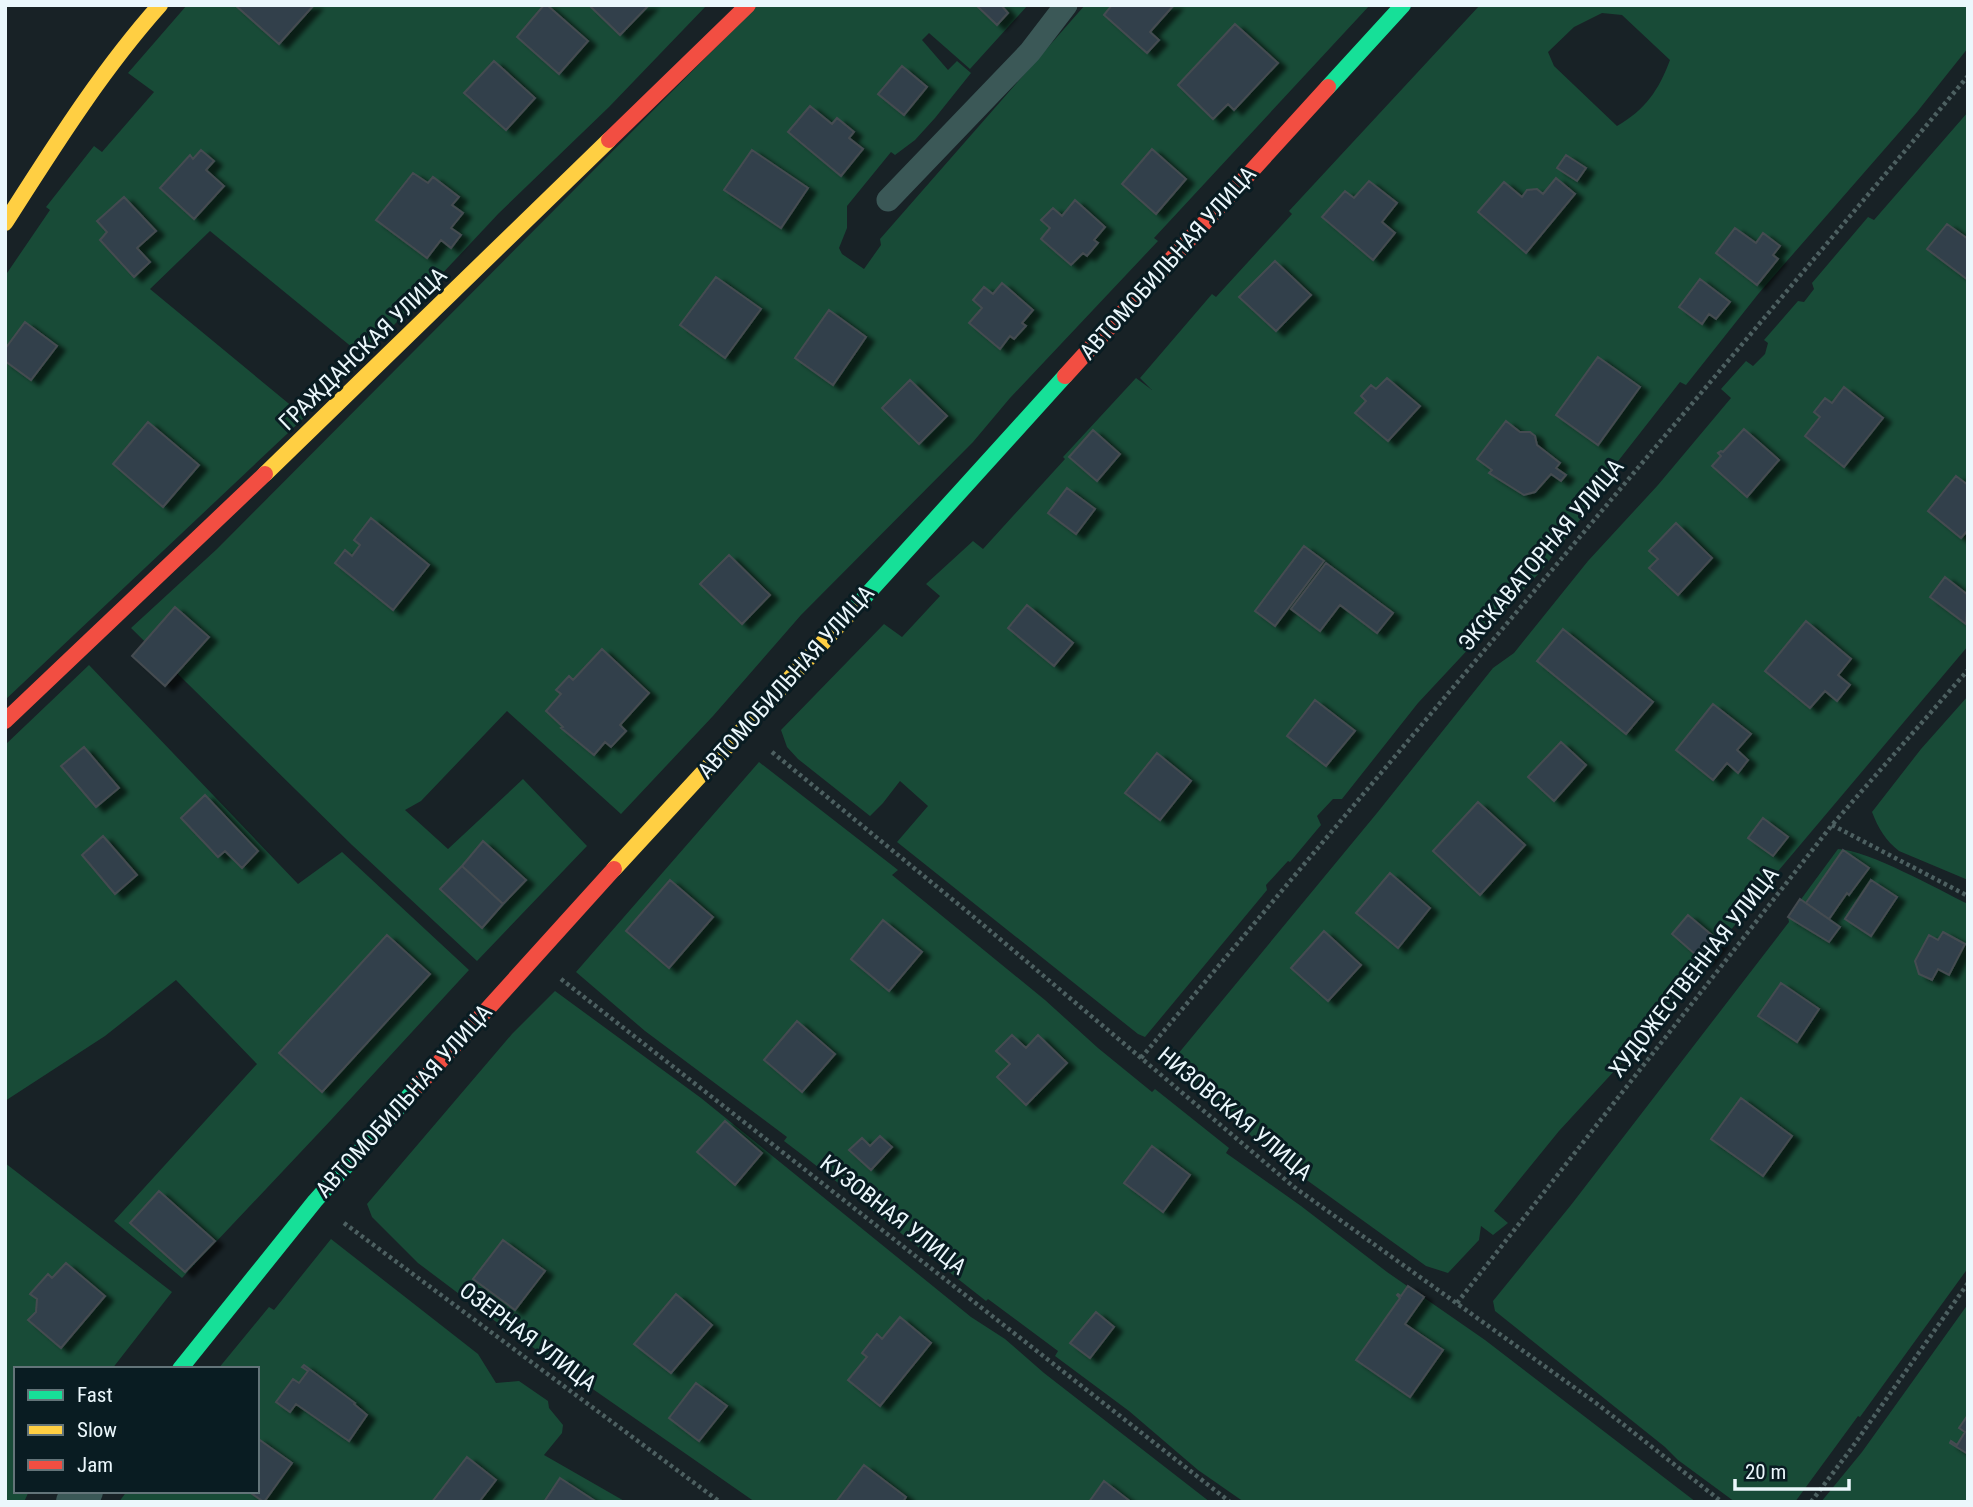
<svg xmlns="http://www.w3.org/2000/svg" width="1973" height="1507" font-family="'Roboto Condensed',sans-serif">
<style>
.green{fill:#184b37;fill-rule:evenodd}
.building{fill:#32404b;stroke:#454c51;stroke-width:2;filter:url(#shadow)}
.lines{fill:none;stroke-linecap:round;stroke-linejoin:round}
.path{stroke:#4d6061;stroke-width:4.5;stroke-dasharray:3.5 3.5;stroke-linecap:butt}
.lane{stroke:#3b5857;stroke-width:23}
.street{stroke:#3b5857;stroke-width:38}
.fast{stroke:#16e098;stroke-width:16}
.slow{stroke:#ffcf43;stroke-width:16}
.jam{stroke:#f24e42;stroke-width:16}
.labels{text-anchor:middle;dominant-baseline:central;stroke-width:6;stroke-linejoin:round;paint-order:stroke}
.street-label{font-size:23px;fill:#ebf7fc;stroke:#091c22}
</style>
<defs>
<filter id="shadow"><feDropShadow dx="8" dy="4.5" stdDeviation="2" flood-color="#0009"/></filter>
</defs>
<rect width="100%" height="100%" fill="#182226"/>
<path class="green" d="M187 5H707L609 107 499 213 364 357 210 231 150 289 305 417 5 700V276L50 210 46 207 94 146 102 152 154 92 128 73Z
M758 5H1028L970 69 929 33 922 40 948 70 957 61 971 73 935 118 915 140 895 155 891 152 847 206V228L839 248 842 254 864 269 881 245 880 239 1085 5H1370L1154 238 1158 241 1010 398 973 442 801 615 713 716 621 814 507 711 421 801 405 810 448 849 523 779 587 846 477 961 352 845 131 628 217 549Z
M1480 5H1968V48L1917 112 1759 293 1686 385 1680 382 1608 474 1612 477 1542 570 1418 703 1342 799H1333L1317 816 1321 825 1290 862 1288 861 1266 885 1267 890 1145 1037 1138 1034 897 842 928 806 900 781 883 803 870 816 798 759 787 747 781 730 884 624 902 637 940 596 926 584 973 541 983 549 1065 459 1063 457 1136 378 1152 390 1140 378 1212 294 1216 297 1292 214 1289 211ZM1602 13 1622 15 1670 60C1659 90 1645 110 1617 126L1554 66 1548 52 1574 27Z
M1968 112V646L1779 870 1640 1043 1559 1131 1494 1211 1508 1223 1493 1235 1481 1226 1479 1240 1448 1273 1426 1266 1272 1155 1177 1068 1173 1060 1377 813 1493 668 1514 653 1588 561 1658 485 1731 398 1721 389 1746 361 1753 366 1765 354 1768 343 1764 340 1798 301 1804 302 1814 289 1812 283 1868 217 1874 220Z
M89 665 298 884 342 852 469 970 331 1120 182 1278 114 1221 257 1064 176 980 105 1036 5 1101V745Z
M1968 696V880L1899 851C1886 841 1878 828 1872 812L1921 749Z
M759 762 898 870 892 875 1045 1000 1098 1048 1152 1092 1155 1089 1229 1148 1226 1153 1301 1206 1387 1272 1485 1340 1696 1502H1244L1198 1470 1129 1411 1055 1356 1058 1351 988 1299 986 1301C918 1248 853 1193 784 1141L787 1137 645 1031 576 972Z
M1838 849C1870 851 1937 889 1968 904V1268L1860 1417 1858 1416 1795 1502H1735L1678 1460 1665 1447 1495 1311 1493 1301 1571 1205 1789 922 1788 917Z
M555 991 701 1098 971 1317 1005 1339 1044 1373 1210 1502H755L495 1321 418 1263 372 1217 367 1204 512 1034Z
M5 1163 172 1292 112 1369H16V1491H29L24 1502H5Z
M331 1239 478 1354 496 1383 519 1381 548 1401 549 1408 563 1425 562 1433 544 1455 626 1502H119L127 1491H257V1369H218L269 1307 274 1310Z
M1968 1304V1502H1821L1862 1452Z"/>
<path class="building" d="M235 5H314L279 44Z
M544 5H547L588 41 559 74 517 37Z
M592 5H649L620 35 591 7Z
M976 5H1001L1008 13 997 25Z
M1112 5H1174L1150 32 1159 40 1147 53 1104 15Z
M1235 24 1278 63 1234 110 1228 104 1213 119 1178 85Z
M494 61 535 98 506 130 464 93Z
M902 66 927 87 904 115 878 94Z
M810 106 832 124 837 118 854 132 849 138 863 149 841 176 788 132Z
M1152 149 1186 179 1156 214 1122 184Z
M201 150 214 161 206 170 224 186 194 219 160 188 190 155 193 159Z
M752 150 808 188 781 228 724 190Z
M1566 155 1586 168 1577 181 1557 168Z
M413 173 428 183 433 177 459 197 452 205 463 213 451 228 461 235 451 248 441 240 427 258 376 220Z
M1556 178 1575 194 1526 253 1478 212 1504 182 1522 197 1527 190 1537 189 1543 194Z
M1369 181 1397 203 1382 222 1395 233 1373 260 1322 217 1345 191 1354 198Z
M124 197 156 231 137 248 150 262 134 277 100 240 107 232 97 221Z
M1075 200 1105 227 1094 240 1098 243 1087 256 1083 253 1071 265 1041 239 1050 228 1041 220 1053 208 1062 216Z
M1947 224 1968 239V280L1927 249Z
M1735 228 1756 243 1763 233 1780 246 1773 255 1778 259 1757 285 1716 253Z
M1275 261 1311 295 1276 331 1239 297Z
M716 277 761 309 725 358 680 325Z
M1700 279 1730 302 1716 319 1709 314 1702 324 1679 307Z
M1002 283 1033 310 1022 323 1026 326 1014 339 1010 336 1000 349 969 323 982 308 973 300 984 287 993 294Z
M829 310 866 337 833 385 795 358Z
M25 322 57 346 31 380 5 361V349Z
M1598 357 1640 387 1598 445 1556 415Z
M1387 378 1420 406 1388 441 1355 413 1366 401 1361 396 1371 385 1376 389Z
M910 380 947 416 919 444 882 408Z
M1844 387 1883 418 1844 467 1805 436 1820 417 1814 412 1825 398 1832 403Z
M1506 421 1520 432H1530L1535 436 1537 445 1560 463 1556 468 1566 475 1561 481 1551 474 1535 492 1524 495 1489 473 1492 470 1477 459Z
M148 422 199 465 163 507 113 464Z
M1744 429 1779 460 1747 497 1712 466 1721 456 1718 453 1721 451 1723 452Z
M1093 430 1120 454 1097 481 1069 457Z
M1956 476 1968 485V530L1961 538 1928 511Z
M1067 488 1095 509 1076 534 1048 513Z
M371 518 429 565 393 610 335 563 345 550 352 556 360 545 354 540Z
M1676 523 1712 558 1678 595 1649 568 1658 559 1649 551Z
M1304 546 1324 561 1275 626 1255 611Z
M729 555 770 595 742 624 700 584Z
M1326 563 1393 613 1377 633 1340 605 1320 631 1291 609Z
M1945 577 1968 595 1966 624 1930 597Z
M1027 605 1073 643 1054 666 1008 628Z
M175 607 209 637 165 686 132 656Z
M1806 621 1851 659 1838 675 1850 685 1837 701 1825 691 1810 708 1765 671Z
M1563 629 1653 702 1626 734 1537 661Z
M602 649 649 693 620 725 626 731 611 747 605 742 594 755 561 728 563 727 546 711 561 694 556 690 569 676 573 680Z
M1315 700 1355 731 1326 766 1287 736Z
M1713 704 1751 734 1737 750 1748 760 1738 773 1727 763 1713 780 1676 750Z
M1561 742 1586 765 1554 801 1528 777Z
M84 747 119 788 96 807 61 766Z
M1157 753 1191 781 1160 820 1125 793Z
M205 795 258 851 242 868 225 851 218 857 181 818Z
M1478 802 1525 845 1480 895 1433 851Z
M1763 818 1788 837 1773 856 1748 838Z
M103 836 137 875 115 894 82 855Z
M483 841 526 880 503 904 462 866Z
M1843 850 1869 868 1849 895 1847 893 1829 919 1806 903Z
M462 866 503 904 482 928 440 889Z
M1390 873 1430 908 1398 948 1356 913Z
M670 880 713 917 669 968 626 931Z
M1871 880 1897 897 1871 936 1845 919Z
M1800 899 1840 927 1829 942 1788 917Z
M1688 915 1720 942 1704 962 1672 934Z
M883 920 922 952 889 991 851 959Z
M1324 931 1361 965 1328 1001 1291 968Z
M1943 932 1965 944 1949 975 1938 969 1932 980 1919 974 1915 961 1929 935 1938 940Z
M387 935 430 974 322 1092 279 1053Z
M1781 983 1819 1009 1797 1042 1758 1016Z
M797 1021 835 1054 802 1092 764 1060Z
M1012 1035 1026 1048 1038 1035 1067 1063 1026 1105 997 1077 1010 1064 996 1051Z
M1741 1098 1792 1136 1763 1176 1711 1139Z
M725 1121 762 1153 735 1185 697 1152Z
M880 1136 892 1147 871 1170 849 1150 862 1138 870 1146Z
M1152 1146 1190 1175 1163 1212 1124 1183Z
M159 1191 215 1241 185 1272 130 1223Z
M503 1240 545 1271 515 1310 473 1279Z
M66 1263 105 1296 61 1348 28 1320 36 1312 37 1299 30 1294 48 1274 52 1278Z
M1408 1286 1424 1297 1405 1324 1443 1350 1410 1397 1356 1360 1400 1298 1397 1295 1398 1294 1401 1296Z
M676 1294 712 1325 671 1373 634 1344Z
M1096 1312 1114 1327 1090 1358 1070 1343Z
M900 1317 931 1343 880 1406 848 1380 867 1357 862 1353 877 1334 882 1339Z
M304 1365 355 1403 354 1404 367 1415 349 1441 296 1404 290 1412 276 1402 293 1379 299 1383 308 1371 302 1367Z
M696 1383 727 1406 699 1441 669 1418Z
M1968 1415V1454L1950 1443 1951 1441 1957 1445 1965 1432 1959 1428Z
M257 1438 292 1463 264 1502 248 1491H257Z
M467 1457 496 1480 479 1502H432Z
M864 1465 906 1497 903 1502H836Z
M560 1478 595 1501 594 1502H544Z
M1104 1481 1131 1502H1089Z"/>
<g class="lines">
<path class="path" d="M772 752 969 913 1294 1187 1596 1403 1722 1502
M1832 825 1968 896
M561 979 1230 1502
M1141 1058 1968 76
M344 1223 720 1502
M1457 1303 1832 825 1968 670
M1811 1502 1851 1449 1968 1283"/>
<path class="lane" d="M888 200 1030 52 1066 5"/>
<path class="street" d="M75 1502 84 1491"/>
<path class="fast" d="M1328 87 1403 5
M852 611 1065 376
M180 1369 315 1201 417 1087"/>
<path class="slow" d="M5 223C53 148 101 71 160 5
M265 474 609 140
M614 869 852 611"/>
<path class="jam" d="M609 140 748 5
M1065 376 1328 87
M5 721 265 474
M417 1087 614 869"/>
</g>
<g class="labels">
<g class="street-label">
<text transform="translate(1168 263) rotate(-48)">АВТОМОБИЛЬНАЯ УЛИЦА</text>
<text transform="translate(363 349) rotate(-44)">ГРАЖДАНСКАЯ УЛИЦА</text>
<text transform="translate(1541 555) rotate(-50)">ЭКСКАВАТОРНАЯ УЛИЦА</text>
<text transform="translate(786 682) rotate(-48)">АВТОМОБИЛЬНАЯ УЛИЦА</text>
<text transform="translate(1694 972) rotate(-52)">ХУДОЖЕСТВЕННАЯ УЛИЦА</text>
<text transform="translate(404 1101) rotate(-48)">АВТОМОБИЛЬНАЯ УЛИЦА</text>
<text transform="translate(1235 1114) rotate(40)">НИЗОВСКАЯ УЛИЦА</text>
<text transform="translate(893 1215) rotate(38)">КУЗОВНАЯ УЛИЦА</text>
<text transform="translate(528 1337) rotate(37)">ОЗЕРНАЯ УЛИЦА</text>
</g>
</g>
<rect width="1973" height="1507" fill="none" stroke="#ebf7fc" stroke-width="14"/>
<rect x="14" y="1367" width="245" height="126" fill="#091c22" stroke="#637479" stroke-width="2"/>
<rect x="28" y="1390" width="35" height="10" fill="#16e098" stroke="#637479" stroke-width="2"/>
<text x="77" y="1402" font-size="21" fill="#ebf7fc">Fast</text>
<rect x="28" y="1425" width="35" height="10" fill="#ffcf43" stroke="#637479" stroke-width="2"/>
<text x="77" y="1437" font-size="21" fill="#ebf7fc">Slow</text>
<rect x="28" y="1460" width="35" height="10" fill="#f24e42" stroke="#637479" stroke-width="2"/>
<text x="77" y="1472" font-size="21" fill="#ebf7fc">Jam</text>
<path d="M1735 1479v10h114v-10" fill="none" stroke="#ebf7fc" stroke-width="3.5"/>
<text x="1745" y="1479" font-size="21" fill="#ebf7fc" stroke="#091c22" stroke-width="5" paint-order="stroke">20 m</text>
</svg>
